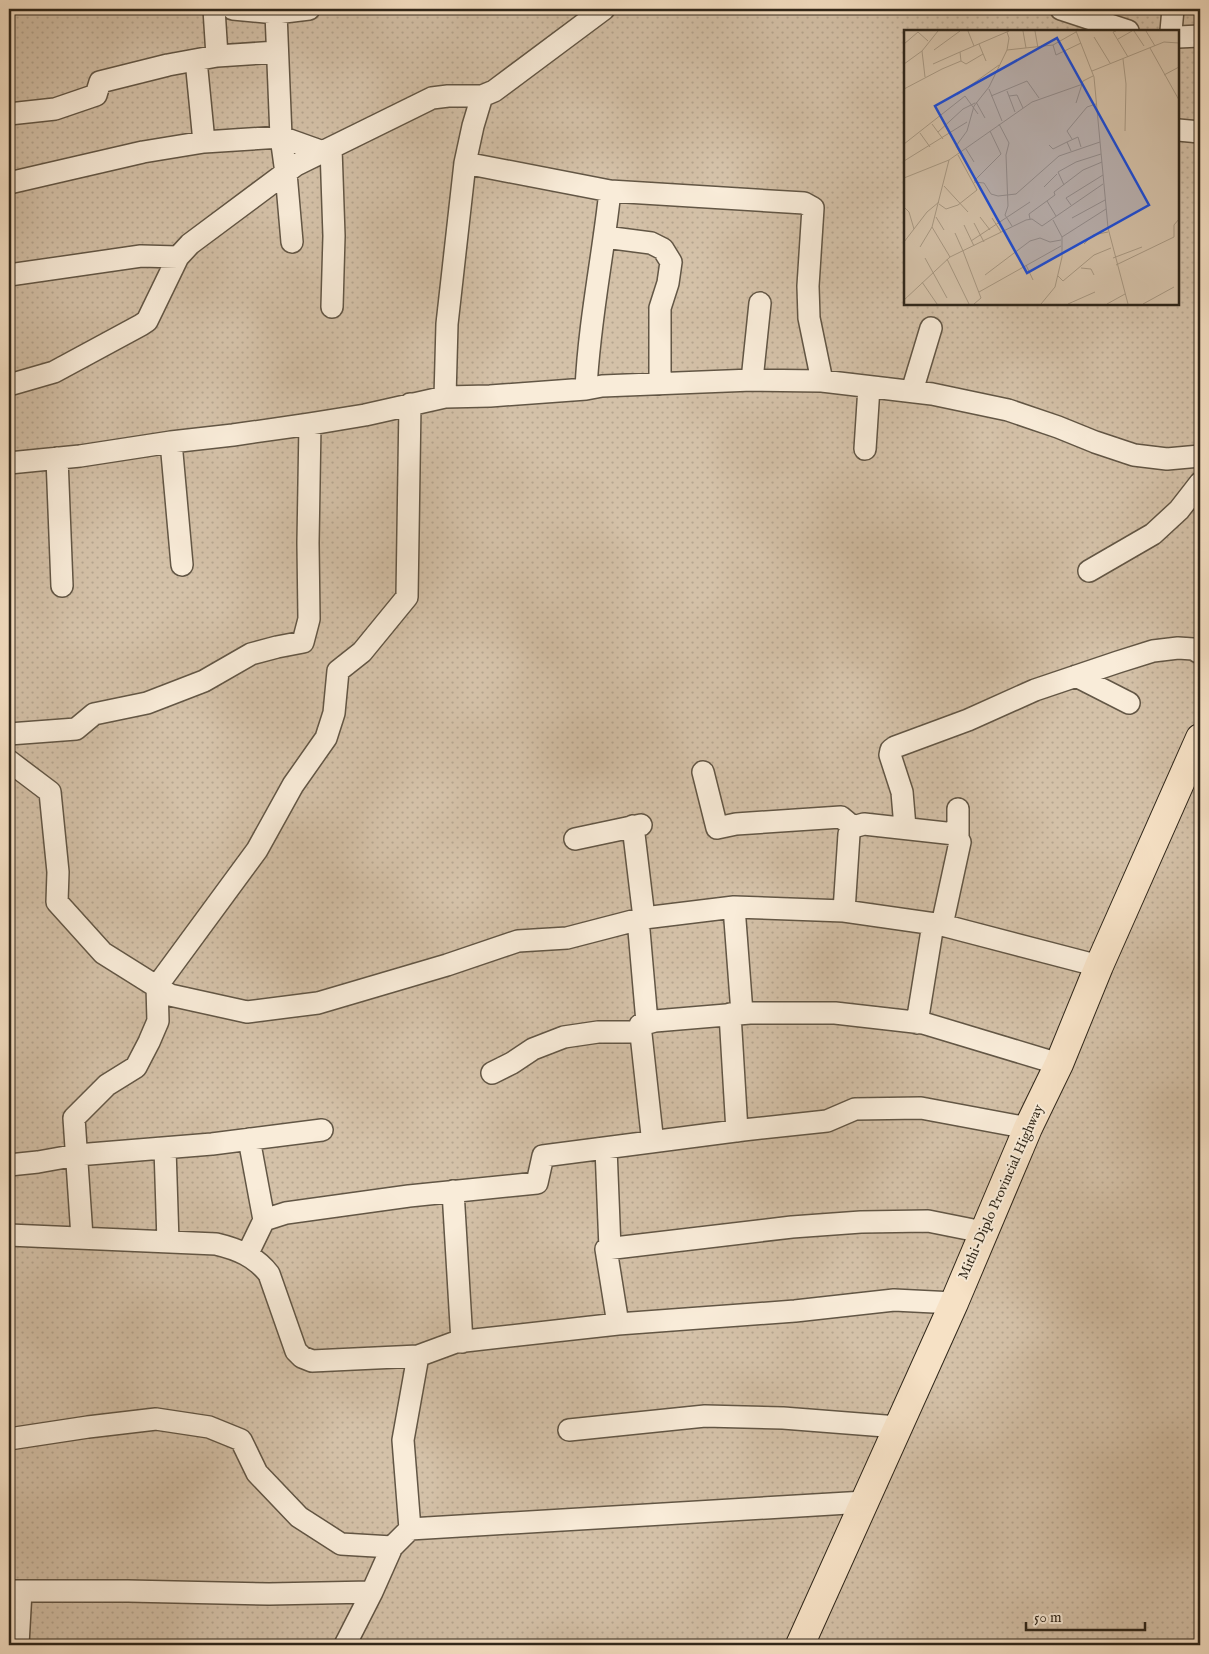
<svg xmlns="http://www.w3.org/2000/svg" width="1209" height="1654" font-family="'IM FELL English',serif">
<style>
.green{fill:url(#green-dots);stroke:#827461;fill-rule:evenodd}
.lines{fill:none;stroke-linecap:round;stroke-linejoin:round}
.minor-casing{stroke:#625645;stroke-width:24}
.major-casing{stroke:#30271a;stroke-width:30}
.minor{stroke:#f9ecd9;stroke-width:21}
.major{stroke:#f6e1c5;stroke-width:28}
.labels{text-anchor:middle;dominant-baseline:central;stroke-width:4;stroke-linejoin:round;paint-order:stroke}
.street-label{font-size:14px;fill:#30271a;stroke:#f9ecd9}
.inset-road{fill:none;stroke:#a79781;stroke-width:1}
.view{fill:#1d4ed8;fill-opacity:0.15;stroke:#1d4ed8;stroke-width:2.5}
.inset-edge{fill:none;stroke:#30271a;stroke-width:2.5}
</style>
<defs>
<pattern id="green-dots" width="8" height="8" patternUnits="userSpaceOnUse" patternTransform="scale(1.25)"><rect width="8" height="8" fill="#d4c1a8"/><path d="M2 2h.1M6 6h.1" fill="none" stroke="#b6a690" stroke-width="1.8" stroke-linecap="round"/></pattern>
</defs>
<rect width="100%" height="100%" fill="#f6e1c5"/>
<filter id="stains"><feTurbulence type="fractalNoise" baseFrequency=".004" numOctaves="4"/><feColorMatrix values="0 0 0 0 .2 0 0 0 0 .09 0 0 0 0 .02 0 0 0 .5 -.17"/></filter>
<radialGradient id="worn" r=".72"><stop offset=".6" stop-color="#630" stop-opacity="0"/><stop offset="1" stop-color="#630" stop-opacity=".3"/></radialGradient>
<path class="green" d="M9 9H1200V1645H9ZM905 31H1178V304H905Z"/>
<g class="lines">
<defs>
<path id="minor" d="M214 9 217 56
M233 9 276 13 309 9
M1061 9 1128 31
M276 13 281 137 286 173 292 242
M1171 31 1173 9
M1178 37 1200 36
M196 60 204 142
M9 114 55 109 96 95 100 82 168 65 217 56 277 52
M1178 130 1200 132
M331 148 334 236 332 307
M465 163 610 191 804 203 813 208 808 286 809 318 822 381
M9 183 143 152 204 142 281 137 323 152
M605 237 651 243 663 249 671 262 668 283 660 308V384
M9 275 141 256 178 257
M752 380 760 303
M9 385 54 372 141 325 147 321 178 257 190 244 296 165 432 98 448 96H482L494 91 604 9
M586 389C589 322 603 257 610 191
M912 391 931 328
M445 397 447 324 465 163 473 126 482 96
M171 442 182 565
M865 449 869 387
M57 458 62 586
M9 463 80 456 171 442 233 435 310 424 365 415 445 397 490 396 586 389 602 386 752 380 822 381 932 394 1008 410 1058 427 1095 442 1134 455 1167 459 1200 456
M1089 571 1153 534 1179 510 1200 483
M1076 676 1129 703
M9 734 76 729 94 714 147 703 204 681 251 654 277 647 303 642 309 619 308 543 310 424
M9 761 50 792 58 872 57 902 103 953 170 995 247 1012 318 1003 447 965 518 941 567 938 644 918 734 907 844 911 942 925 1099 966
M703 772 717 828 736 824 841 817 853 827
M958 809V838
M633 826 644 918
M905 827 902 792 890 755 891 750 895 747 968 720 1035 690 1118 662 1153 651 1178 648 1193 649 1200 653
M575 839 641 825
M734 907 742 1013
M844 911 849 834 853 827 864 824 955 834 960 842 942 925
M638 919 647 1022
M730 1014 737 1131
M917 1023 933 924
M492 1073 512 1063 533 1049 564 1037 598 1032H641
M249 1139 264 1220
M652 1142V1135L640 1025 655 1021 750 1013H835L923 1023 1059 1064
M165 1148 168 1242
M606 1148 610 1249
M9 1165 38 1162 77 1155 212 1144 322 1130
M453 1191 462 1342
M9 1235 216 1244C237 1249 255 1256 269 1274L296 1351 302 1357 312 1361 418 1356 456 1342 618 1324 795 1311 894 1300 954 1303
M82 1237 74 1118 107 1085 136 1067 149 1042 158 1021 157 986 257 850 293 785 326 738 334 713 338 671 362 652 407 597 410 404
M247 1255 264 1220 286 1213 409 1196 537 1183 543 1156 743 1130 827 1121 855 1109 921 1108 1028 1128
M618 1324 606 1249 792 1227 861 1222 928 1221 983 1232
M569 1430 705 1416 783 1418 898 1427
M9 1439 88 1427 156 1419 209 1427 241 1440 257 1473 299 1517 341 1544 392 1547
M410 1529 403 1440 418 1356
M9 1591H128L269 1594 372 1592
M18 1645 21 1591
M345 1645 372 1592 392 1547 410 1529 865 1502"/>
<path id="major" d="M800 1645 954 1303 1028 1128 1059 1064 1099 966 1200 738"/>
</defs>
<use href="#minor" class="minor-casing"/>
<use href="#major" class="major-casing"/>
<use href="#minor" class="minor"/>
<use href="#major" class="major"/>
</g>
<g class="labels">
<g class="street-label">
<text transform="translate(1001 1192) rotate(-66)">Mithi-Diplo Provincial Highway</text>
</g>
</g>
<g transform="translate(904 30)">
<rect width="275" height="275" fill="#f6e1c5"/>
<path d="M0 1H275V274H0Z" fill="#d4c1a8"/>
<path class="inset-road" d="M64 1 70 16M119 1 122 18M131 1 134 18M172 1 190 47 204 198 224 274M212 1 209 2 224 27M230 1 240 16M242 1 251 16M190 7 206 33M214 9 228 1M0 14 14 2 24 11M75 14 82 31M149 15 152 25 177 13M246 18 275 70M30 20 56 1M103 20 149 15 172 2M219 29 222 54 221 101M57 31 56 22 105 1M0 34 18 21M29 34 56 22M188 41 260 12 275 13M260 45 275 37M21 47 18 21 34 1M0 59 38 39 57 31 62 34 79 24M85 59 98 91M103 61 111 82M53 65 95 35M61 66 74 84M87 66 123 51 135 68M105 66 113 65 119 78M72 72 81 88M172 73 179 51 189 46M28 94 39 109M95 94 105 113 102 125 104 176 101 185 108 196M34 102 59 79 71 73M16 103 26 117M168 109 163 101 183 77 192 74M0 114 61 66M145 115 149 119 163 112M62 119 70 132M167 121 163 112 174 107 177 117M56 123 52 116 63 101 70 76 85 57 103 20 105 8 103 2M0 131 63 92M0 148 45 130M70 151 97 124 86 101M70 152 80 153 87 164 94 166 112 164 155 126 196 112M160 155 154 142 172 132 197 124M40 156 64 182M140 157 153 144M143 171 152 186M35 174 42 179 54 175 73 160 54 125M167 175 162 168 199 145M0 177 5 182 10 199M32 187 40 200M76 187 86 200M88 188 97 202M168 188 201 170M126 189 125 184 151 165 150 162 179 140 198 132M70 193 80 212M60 195 70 216M51 203 59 221M158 207 202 179M67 211 126 172M0 212 23 182 35 172M180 214 189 205 204 202M16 217 28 197M59 221 77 268 70 274M46 227 28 197 45 130 128 72 179 54M21 228 43 268M209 228 238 217M43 229 65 274M122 235 129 250M212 235 270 207V195L275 189M177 238 187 239 190 245M81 245 126 211 136 208 146 212 157 210M154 246 159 251 190 225 207 218M18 252 33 274M75 262 157 216M0 270 46 227 122 190 128 189 138 196 199 154M137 274 151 257 158 227V207L149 190M164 274 191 262M203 274 221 264M239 274 270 257"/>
<path class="view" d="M153 8 245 175 123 243 31 76Z"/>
<rect width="275" height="275" class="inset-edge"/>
</g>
<rect width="1209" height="1654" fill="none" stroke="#f6e1c5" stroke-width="30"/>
<rect x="10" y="10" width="1189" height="1634" fill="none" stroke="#30271a" stroke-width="2.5"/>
<rect x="15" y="15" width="1179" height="1624" fill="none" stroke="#30271a"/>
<path d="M1026 1622v8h119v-8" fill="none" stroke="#30271a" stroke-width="2.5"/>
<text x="1034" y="1622" font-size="15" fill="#30271a" stroke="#f9ecd9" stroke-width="4" paint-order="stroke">50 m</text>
<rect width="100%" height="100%" filter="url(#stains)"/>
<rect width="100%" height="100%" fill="url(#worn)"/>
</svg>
